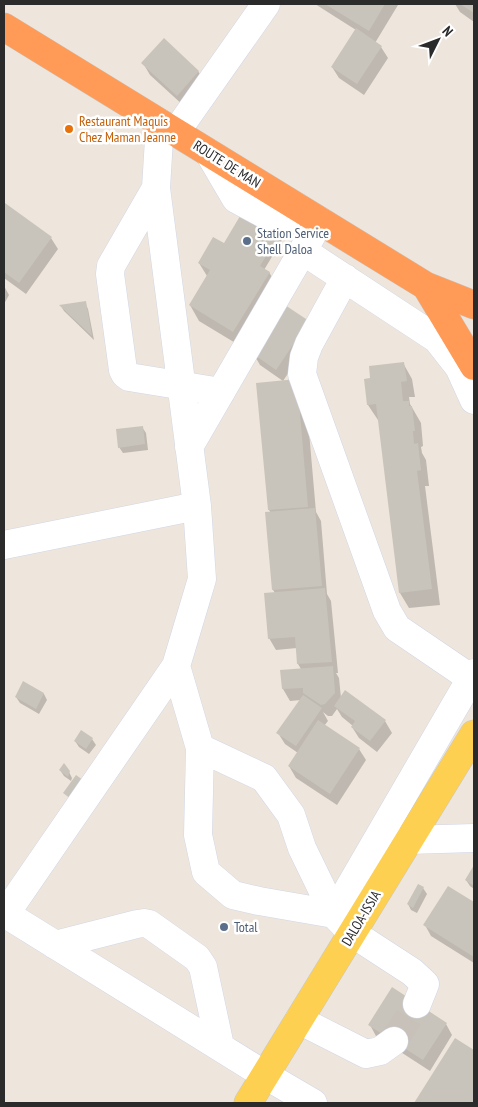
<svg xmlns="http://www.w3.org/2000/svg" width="478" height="1107" font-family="'PT Sans Narrow',sans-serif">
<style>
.shadow{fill:#0003}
.building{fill:#c9c4bb}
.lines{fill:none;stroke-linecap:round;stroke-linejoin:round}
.minor-tunnel{stroke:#c7c1b9;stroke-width:28;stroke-dasharray:28 14;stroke-linecap:butt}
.minor-casing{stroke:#d1d6e5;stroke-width:29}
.major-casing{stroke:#c8c8c8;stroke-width:29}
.highway-casing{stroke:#c8c8c8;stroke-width:29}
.minor{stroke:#fff;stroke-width:28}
.major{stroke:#fdd052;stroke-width:28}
.highway{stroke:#ff9b56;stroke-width:28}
.food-dot{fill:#e8710a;stroke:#fff;stroke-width:2}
.service-dot{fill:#5c6f8a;stroke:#fff;stroke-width:2}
.labels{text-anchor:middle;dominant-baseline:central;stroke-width:5;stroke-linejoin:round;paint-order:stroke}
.food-label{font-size:14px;fill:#c56008;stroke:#fff;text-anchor:start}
.street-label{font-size:14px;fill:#2b2b2b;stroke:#fff}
.service-label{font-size:14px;fill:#4e5e75;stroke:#fff;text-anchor:start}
</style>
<rect width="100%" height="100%" fill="#eee6dc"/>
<path class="shadow" d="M315 4 398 5 375 43 381 47 388 58 364 95 339 78 332 67 356 30Z
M455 4H474V22L460 12Z
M143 63 198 71 205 83 184 106 150 75Z
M5 205 51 238 58 249 26 294 4 278V207Z
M285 235 264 270 269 272 278 288 242 347 199 321 190 305 207 276 199 263 224 245Z
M4 286 9 295 4 304Z
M85 303 88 309 94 340 64 311 61 306Z
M314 334 283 381 260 365 253 353Z
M403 363 412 379 415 397H409L410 404 421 423 423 446 421 447 422 453 426 460 429 486H425L440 605 409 608 400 593 379 420H378L368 405 371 379Z
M258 384 306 397 316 512 321 521 327 594 331 601 338 673H336L339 678 341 698 385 721 392 733 377 752 359 738 352 727 353 726 342 717 337 709 332 716H328L323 712 328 721 324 726 359 749 366 760 337 805 296 778 289 766 298 753 285 744 278 733 301 700 290 701 283 689 281 671 301 669 298 664 297 648 276 650 269 638 275 593 273 590 266 514 271 513 269 510Z
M142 427 146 433 148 450 123 453 119 447Z
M24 683 44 694 47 700 39 714 20 703 16 697Z
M92 739 96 745 89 754 79 747 75 741Z
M60 770 69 772 72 778 71 781 64 776Z
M474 868V889L470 886 466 880Z
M448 887 474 904V963L431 936 425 925Z
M423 888 427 894 417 913 411 910 408 904Z
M446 1024 452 1035 430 1071 376 1036 370 1025Z
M455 1039 474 1051V1103H416Z"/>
<path class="building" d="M325 4H385L369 31Z
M460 4H474V13Z
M356 28 382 46 357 84 331 67Z
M164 38 199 71 177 96 141 63Z
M5 203 52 237 19 283 4 272V205Z
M246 206 283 228 260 266 270 272 233 332 189 305 210 270 198 263 213 237 224 243Z
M86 301 92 336 59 305Z
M285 305 309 321 276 370 252 353Z
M404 362 407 381 401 382 403 401H409V406H412L415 431H413L414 444 418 443 421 470 417 471 432 589 399 593 376 404 367 405 364 379 370 378 369 366Z
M297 379 308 507 268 510 256 383Z
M143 426 145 444 118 448 116 429Z
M315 508 322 586 272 590 265 512Z
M325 588 332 662 297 664 295 637 268 639 264 593Z
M333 666 335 693 325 704 321 705 303 693V688L282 689 280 670Z
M23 681 44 693 36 709 15 697Z
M345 690 386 720 370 741 351 727 355 721 334 706Z
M303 695 322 708 296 746 276 733Z
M318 720 360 748 330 794 288 766Z
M81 730 93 738 86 749 74 741Z
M64 763 70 771 68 777 59 770Z
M76 775 83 780 71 799 63 793Z
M474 865V886L465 880Z
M418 884 424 887 413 908 407 904Z
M448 886 474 902V957L423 925Z
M392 987 447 1023 423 1060 368 1025Z
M455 1038 474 1050V1103H414Z"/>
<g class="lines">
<path class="minor-tunnel" d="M394 1041 417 1004"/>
<defs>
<path id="minor" d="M176 132 266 4
M209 153 236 199 283 224 297 207
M156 188 111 266 110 274 123 370 125 374 129 377 221 392
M303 251 437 339 459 367 474 400
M345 278 309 344 304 357 302 374 387 611 397 628 472 679
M189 447 320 221
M4 545 197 506
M176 666 200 748 264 778 291 815 302 848 334 914 352 933 412 972 425 984 417 1004
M200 748 198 835 206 872 233 895 259 901 334 914 474 673
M408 840 474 838
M4 913 265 1075 313 1103
M4 916 176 666 202 579 197 506 156 188 160 123
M55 945 137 924 144 923 149 924 197 958 203 967 220 1046
M299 1020 366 1054 380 1051 394 1041"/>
<path id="major" d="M248 1103 474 734"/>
<path id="highway" d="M4 27 426 286 474 305
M426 286 474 366"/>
</defs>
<use href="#minor" class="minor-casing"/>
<use href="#major" class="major-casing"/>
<use href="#highway" class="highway-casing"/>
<use href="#minor" class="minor"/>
<use href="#major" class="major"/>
<use href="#highway" class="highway"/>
</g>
<circle class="food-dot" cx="69" cy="129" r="5"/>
<g class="service-dot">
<circle cx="247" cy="241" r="5"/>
<circle cx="224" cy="927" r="5"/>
</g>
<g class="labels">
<g class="food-label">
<text x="79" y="121">Restaurant Maquis<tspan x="79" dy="16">Chez Maman Jeanne</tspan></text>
</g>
<g class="street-label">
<text transform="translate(227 164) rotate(32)">ROUTE DE MAN</text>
<text transform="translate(361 918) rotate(-59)">DALOA-ISSIA</text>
</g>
<g class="service-label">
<text x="257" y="233">Station Service<tspan x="257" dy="16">Shell Daloa</tspan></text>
<text x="234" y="927">Total</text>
</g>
</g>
<rect width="478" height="1107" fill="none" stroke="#2b2b2b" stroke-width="10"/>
<g transform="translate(438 40) rotate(48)" stroke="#ffffff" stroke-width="4" paint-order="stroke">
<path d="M0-4L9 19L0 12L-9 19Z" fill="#2b2b2b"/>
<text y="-8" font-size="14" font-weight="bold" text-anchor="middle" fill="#2b2b2b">N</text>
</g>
</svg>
